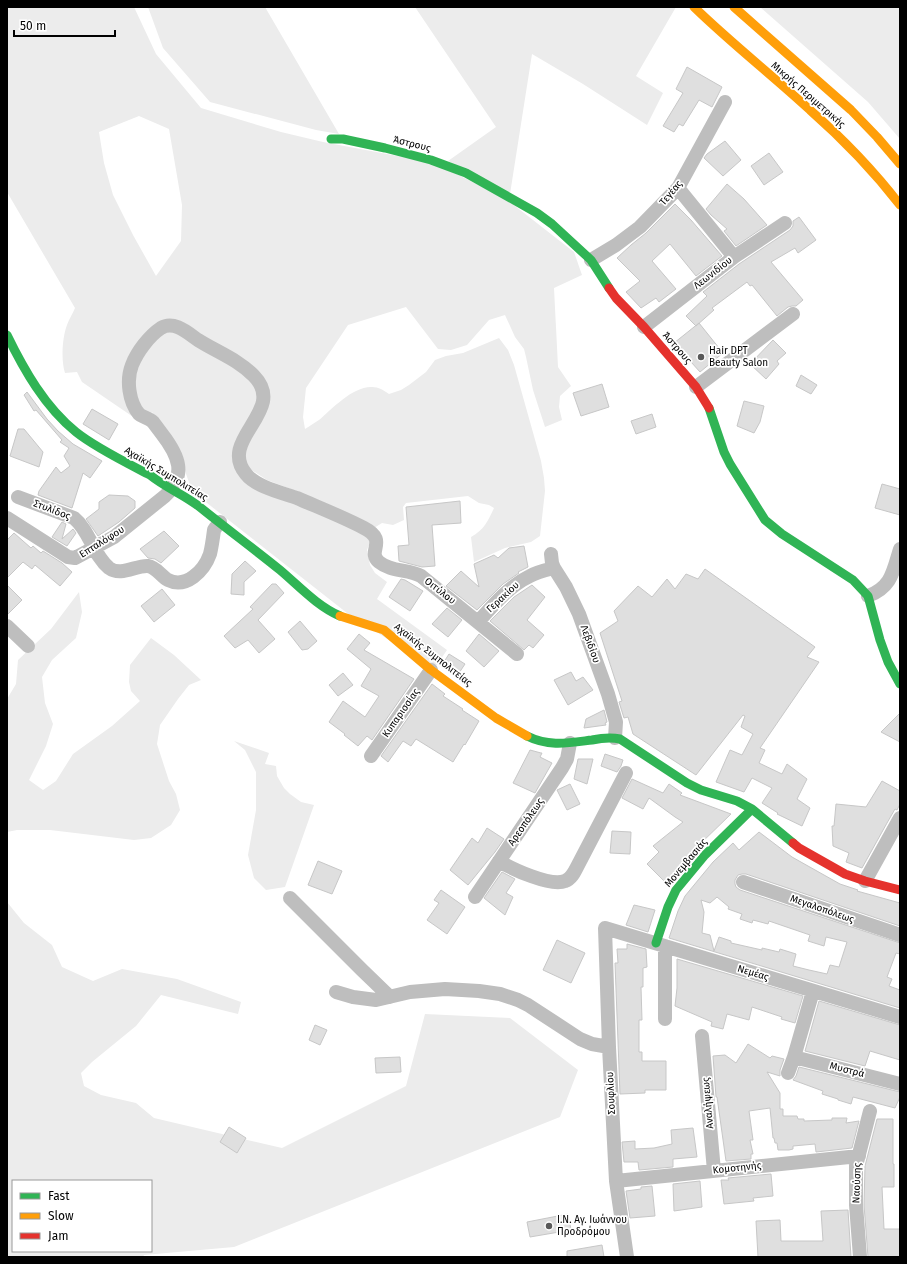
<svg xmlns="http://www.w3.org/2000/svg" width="907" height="1264" font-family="'Fira Sans',sans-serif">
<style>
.green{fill:#ececec;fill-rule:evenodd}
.building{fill:#dfdfdf;stroke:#c7c7c7;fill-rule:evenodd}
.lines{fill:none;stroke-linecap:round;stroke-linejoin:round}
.street{stroke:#bebebe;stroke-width:14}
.fast{stroke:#30b455;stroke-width:9}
.slow{stroke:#ff9f0a;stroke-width:9}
.jam{stroke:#e5322d;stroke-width:9}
.poi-dot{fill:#595959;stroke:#fff;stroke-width:1.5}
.labels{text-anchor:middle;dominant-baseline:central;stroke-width:3.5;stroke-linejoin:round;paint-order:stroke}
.street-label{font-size:10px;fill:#000;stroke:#fff}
.poi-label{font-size:10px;fill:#000;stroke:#fff;text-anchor:start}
</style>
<rect width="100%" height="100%" fill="#fff"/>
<path class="green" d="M7 7H134L156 54 201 108 281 132 323 142 435 163 506 199 574 252 582 275 554 288 558 367 571 386 560 396 559 407 562 420 545 427 533 390 526 357 524 349 515 337 505 315 489 320 467 345 451 350 438 349 406 307 348 325 306 388 303 417 305 429C310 426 314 423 319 420 332 409 353 386 372 387 379 387 383 390 389 394L401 390 409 385 426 372 435 360 446 356 463 353 499 338 508 350 514 365 541 461 544 478 545 491 540 536 531 542 505 548 474 562 471 537C484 530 488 521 494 508L489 505 479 503 468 496 406 503 403 507 404 520 393 525 382 523 374 528 296 491 267 480 250 469 237 468 372 537 367 550 370 565 375 573 387 582 377 599 447 650 434 669 347 613 207 503 191 488 185 471 165 431 152 412 142 423 82 382 77 372 65 373C61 361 62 338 67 325 69 319 73 313 75 308L7 192ZM139 116 169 129 182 205 181 241 156 276 133 235 113 195 104 163 99 132Z
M148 7H265L339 134 316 130 210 102 163 48Z
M415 7H676L636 76 663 93 647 125 583 84 532 54 510 194 448 161 496 127Z
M760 7H900V139L868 102Z
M79 592 82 612 76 638 52 660 42 677 45 703 53 724 46 746 29 780 43 790 56 781 73 754 112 726 140 701 131 691 129 682 130 665 151 638 174 655 201 680 189 685 178 699 160 725 157 744 169 781 176 794 180 810 171 825 151 838 134 840 50 830H17L7 832V699L16 684 18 660 51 629Z
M234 741 269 753 265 764 276 766 277 776 284 788 290 794 301 802 314 805 285 887 266 890 254 878 248 855 256 810V772L245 750Z
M7 902 24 923 52 945 62 967 93 981 122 969 177 979 241 1002 238 1014 161 995 136 1026 92 1062 81 1073 84 1086 101 1095 136 1103 154 1118 282 1148 406 1086 425 1014 510 1018 578 1070 560 1117 234 1247 144 1255 143 1257H7ZM13 1181H151V1251H13Z"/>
<path class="building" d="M687 67 722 87 712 107 699 100 683 126 679 124 674 132 663 126 683 93 676 89Z
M725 141 741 160 723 176 704 158 707 154Z
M769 153 783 172 764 185 751 166Z
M727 184 744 199 767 225 736 246 724 231 727 229 711 215 706 209Z
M675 204 691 220 722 256 696 276 670 244 652 261 676 289 659 302 656 298 641 308 626 292 640 281 617 258 631 245 646 233Z
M799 217 816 240 798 253 795 248 771 262 803 300 796 306H792L788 307 777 316 752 285 750 286 747 282 712 308 714 310 696 326 686 316 707 296 703 292 739 264 790 230 793 226V221Z
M699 323 723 353 700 372 674 343Z
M773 340 786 353 777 361 779 364 766 379 750 364Z
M801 375 817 385 811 394 796 386Z
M602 384 609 407 581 416 573 393Z
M27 392 47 419 58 431 73 444 102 461 90 478 83 473 72 508 38 495 39 491 56 467 61 473 70 466 64 456 69 448 60 442 62 440 36 410 34 411 24 395Z
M744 401 764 406 760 422 754 433 737 426Z
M92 409 118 424 109 440 83 424Z
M652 414 656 427 636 434 631 421Z
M18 429H24L43 452 39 467 10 456Z
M882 484 900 489V515L875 508Z
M109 495 128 496 135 501V508L119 522 98 536 86 519 99 509V502Z
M460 501 461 523 432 525 435 566 422 567 399 561 398 546 409 545 406 507Z
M62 522 66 524 62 539 73 529 76 533 67 546 52 537Z
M164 531 179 546 161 563 155 559 148 558 140 549Z
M14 533 31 548 33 546 41 553 43 551 62 563 72 572 60 586 35 565 32 569 23 562 7 578V540Z
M524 546 528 567 518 572 519 573 503 584 477 610 446 586 461 571 479 587 474 564 494 555 498 558 509 548Z
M245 561 256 571 244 582V595L231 594 232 574Z
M705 569 815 647 807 657 819 662 760 748 765 750 759 763 782 774 787 764 807 779 797 799 810 808 802 826 777 814 778 813 762 803 772 788 752 778 744 792 716 782 730 750 742 755 753 734 741 727 745 716 743 715 696 775 633 734 628 717 624 718 619 702 622 701 600 633 618 621 614 611 638 586 652 597 667 579 675 589 686 574 698 579Z
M401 579 405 580 423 591 410 611 389 597Z
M272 584H276L284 593 258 620 275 639 259 653 248 640 235 648 224 636 253 609 250 607Z
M7 585 22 600 7 615Z
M532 585 545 597 527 620 544 635 533 648 529 645 524 650 490 621 514 597Z
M162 589 175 605 154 622 141 606Z
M447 608 462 620 448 637 432 624Z
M300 621 317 641 308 649 302 650 288 632Z
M359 634 370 643 364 650 414 679 372 740 367 736 358 746 344 735 345 734 329 722 343 701 365 717 379 696 361 686 371 669 347 649Z
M479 634 499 651 484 667 466 651Z
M449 654 465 664 457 676 442 665Z
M571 672 576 681 583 677 593 690 568 705 554 680Z
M343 673 353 685 338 696 329 685Z
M432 684 445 694 443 696 463 709 462 710 479 721 465 745 464 744 453 762 416 739 411 746 403 741 388 762 381 756Z
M604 710 607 722 605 723 606 725 584 728 586 719Z
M900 713V742L881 732Z
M530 750 541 753H542L540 757 552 763 535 793 513 783Z
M605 754 623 760 621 766 617 772 601 766Z
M578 759H593L587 784 574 779Z
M632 779 663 793 669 784 682 793 680 795 731 814 697 847 667 884 647 864 659 852 653 846 683 822 675 817 649 798 643 809 622 798Z
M882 781 900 791V804L897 810 895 809 887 823 862 868 846 862 849 853 833 846 832 826H834L836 804 866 807Z
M570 784 580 804 567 810 557 790Z
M487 828 504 839 495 852 468 885 450 870 472 838 478 843Z
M612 831 631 832 630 854 610 853Z
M759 832 792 857 840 884 858 890 857 891 900 903V926L746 874H742L738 875 735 880V884L736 887 740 890 900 943V954L896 953 887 977 892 979 889 986 900 990V1008L669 938 678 911 685 896 713 862 733 843 739 850ZM717 897 729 907 728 909 742 914 740 919 752 923 753 920 768 924 769 921 810 935 808 941 824 946 826 937 847 942 839 967 830 965 827 974 809 970 793 966 796 954 780 949 779 952 762 948V950L731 943V941L719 937 714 951 710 935 702 933 704 912 701 900 710 903Z
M318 861 342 871 332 894 308 885Z
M502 872 515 879 506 893 513 897 505 915 484 898Z
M441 890 465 907 447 934 427 920 439 903 434 900Z
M634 905 655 910 648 932 626 925Z
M557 940 585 953 571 983 543 970Z
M627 944 646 949 647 967 643 968V987H641L642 1020H639V1052H642V1061H666V1090H645V1093L620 1094 615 963H618L617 949H627Z
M677 959 803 996 795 1023 781 1019 782 1017 752 1007 749 1020 727 1014 723 1029 711 1026 712 1022 675 1006 677 988Z
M819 1001 900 1025V1060L870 1051 865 1066 805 1051Z
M315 1025 327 1030 320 1045 309 1040Z
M748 1044 770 1058 772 1056 784 1059 780 1070V1076L767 1072 780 1093V1109H783V1116H797L798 1119H804V1121L832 1120V1118H847L846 1123 859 1121 852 1148 816 1152 815 1144 793 1146V1149L789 1150H778L777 1143H775L774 1138H773L770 1108 749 1111 753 1140H750L753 1154H751V1159L726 1161 717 1097H716L713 1056 725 1055 736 1063Z
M400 1057 401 1072 376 1073 375 1058Z
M799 1067 900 1092V1097L895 1108 853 1097 851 1104 838 1100V1099L822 1094 823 1091 793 1080 796 1076Z
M877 1119H893V1164H894V1187H882L884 1229H900V1257H868L864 1205 865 1166Z
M229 1127 246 1138 237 1153 220 1142Z
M693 1128 697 1157 673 1159V1167L639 1170 638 1162H624L622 1142 635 1141V1149L654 1148 672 1144 671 1130Z
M771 1174 773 1196 753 1198 754 1201 724 1204 721 1180H729L728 1178Z
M700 1181 702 1207 674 1211 673 1184Z
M652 1186 655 1216 630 1218 626 1191 641 1189V1187Z
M848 1210 851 1257H758L756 1221 780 1220 781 1241H823L821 1211Z
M568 1214 571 1230 530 1237 527 1222Z
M602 1245 604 1257H567V1251Z"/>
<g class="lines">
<path class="street" d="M678 188 734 257
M591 260 616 245 640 227 678 188 725 102
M644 327 734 257 785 223
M696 387 793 314
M18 497 74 518C90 531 93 555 109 568 121 577 136 565 148 566 156 567 161 576 168 580 186 589 204 571 210 554 212 546 213 538 214 530L216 527 220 522
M7 518 68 557 75 558 114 537 165 496C187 475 179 456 162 434 159 430 156 426 153 422 149 418 142 417 139 414 129 402 126 380 132 365 137 352 149 336 161 328 174 320 188 333 198 340 217 352 239 360 254 376 288 411 217 439 246 474 256 487 283 493 297 498 320 508 343 517 364 528 389 541 366 551 379 562 391 572 408 569 421 576L517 654
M551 554 552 563 554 568 566 587 579 614 608 694 616 722 615 738
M868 596C892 587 893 571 900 549
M478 622C493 605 509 586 530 576 537 572 546 570 554 568
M7 626 28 646
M371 756 431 670
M499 861C512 869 551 887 565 881 571 879 574 873 577 867L626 773
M865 881 900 818
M743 882 900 935
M475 897 562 768 567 759 570 743
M290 898 362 970 390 997
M665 946V1019
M336 992 353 997 376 1000 410 992 445 989 479 991 500 994 518 1000 528 1005 580 1039 592 1044 609 1047
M702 1036 714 1171
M794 1057 900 1084
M788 1073 794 1057 813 991
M616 1181 859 1156
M627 1257 616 1181 609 1047 605 928 900 1017
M860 1257 856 1205V1166L870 1111"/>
<path class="fast" d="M331 139H343L385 148 431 160 466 173 537 213 552 224 591 260 609 288
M7 335C24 370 45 407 76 432 96 448 127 463 150 475 166 488 185 495 201 508 227 529 254 549 280 570 299 586 317 606 340 616
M709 408 724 452 730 464 765 520 782 534 853 580 868 596 880 640 888 662 900 684
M527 736C549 747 568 743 592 740 602 738 610 737 620 739L687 783 701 790 737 801 752 809 793 843
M656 943 668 907 676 890 705 855 752 809"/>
<path class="slow" d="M694 7C731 43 772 75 810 110 843 139 873 170 900 205
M734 7 851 110 877 137 900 164
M340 616 384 630 431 670 496 718 527 736"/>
<path class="jam" d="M609 288 616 298 644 327 696 387 709 408
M793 843 799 848 845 874 865 881 900 890"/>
</g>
<g class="poi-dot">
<circle cx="701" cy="357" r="4"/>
<circle cx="549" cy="1226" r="4"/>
</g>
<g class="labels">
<g class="street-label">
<text transform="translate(808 95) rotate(41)">Μικρής Περιμετρικής</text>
<text transform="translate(412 144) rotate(14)">Άστρους</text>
<text transform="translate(671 193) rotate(-50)">Τεγέας</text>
<text transform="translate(713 273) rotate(-38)">Λεωνιδίου</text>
<text transform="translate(677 348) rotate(49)">Άστρους</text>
<text transform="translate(166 474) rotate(31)">Αχαϊκής Συμπολιτείας</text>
<text transform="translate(52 510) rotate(21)">Στυλίδος</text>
<text transform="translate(102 542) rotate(-32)">Επταλόφου</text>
<text transform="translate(440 591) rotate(38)">Οιτύλου</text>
<text transform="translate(503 597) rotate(-43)">Γερακίου</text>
<text transform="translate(590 644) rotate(70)">Λεβιδίου</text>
<text transform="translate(433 655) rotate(38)">Αχαϊκής Συμπολιτείας</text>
<text transform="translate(401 713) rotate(-55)">Κυπαρισσίας</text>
<text transform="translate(526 822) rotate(-56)">Αρεοπόλεως</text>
<text transform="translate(686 863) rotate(-50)">Μονεμβασιάς</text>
<text transform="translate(822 909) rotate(19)">Μεγαλοπόλεως</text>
<text transform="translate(753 973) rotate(17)">Νεμέας</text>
<text transform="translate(847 1070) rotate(14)">Μυστρά</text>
<text transform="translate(611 1093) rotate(-93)">Σουφλίου</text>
<text transform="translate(708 1103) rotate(-95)">Αναλήψεως</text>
<text transform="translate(737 1168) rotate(-6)">Κομοτηνής</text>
<text transform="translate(857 1183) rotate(-88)">Ναούσης</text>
</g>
<g class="poi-label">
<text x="709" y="351">Hair DPT<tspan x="709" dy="12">Beauty Salon</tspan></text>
<text x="557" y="1220">Ι.Ν. Αγ. Ιωάννου<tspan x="557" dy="12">Προδρόμου</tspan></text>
</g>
</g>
<rect width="907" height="1264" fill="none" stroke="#000000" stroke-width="16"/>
<rect x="12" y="1180" width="140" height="72" fill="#ffffff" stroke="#999999"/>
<rect x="20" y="1193" width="20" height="6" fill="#30b455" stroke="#999999"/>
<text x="48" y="1200" font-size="12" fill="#000000">Fast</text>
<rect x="20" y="1213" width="20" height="6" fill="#ff9f0a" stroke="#999999"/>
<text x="48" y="1220" font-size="12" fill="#000000">Slow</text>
<rect x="20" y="1233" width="20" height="6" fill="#e5322d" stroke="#999999"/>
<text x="48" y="1240" font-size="12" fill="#000000">Jam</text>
<path d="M14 30v6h101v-6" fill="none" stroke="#000000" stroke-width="2"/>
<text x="20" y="30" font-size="12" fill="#000000" stroke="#ffffff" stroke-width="3" paint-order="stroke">50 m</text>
</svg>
